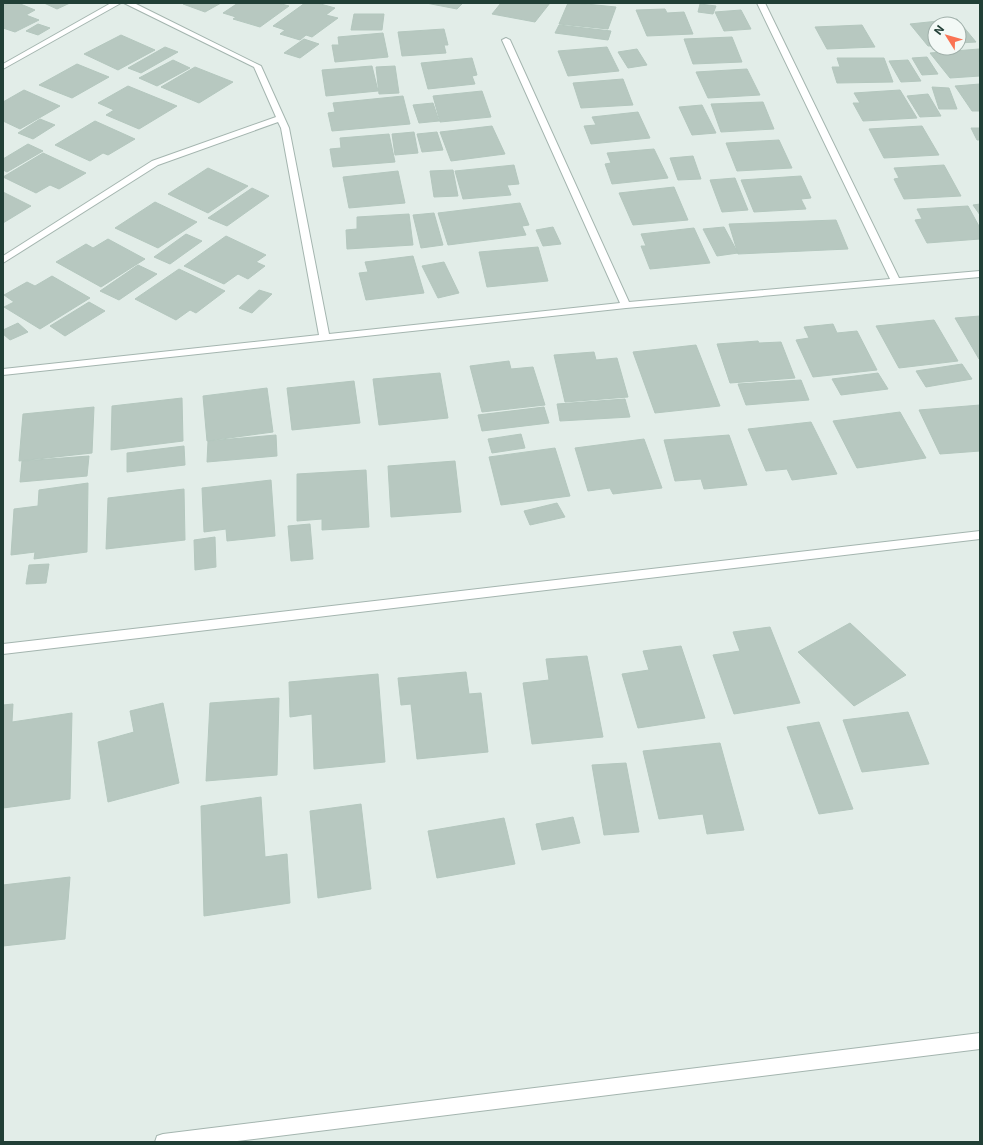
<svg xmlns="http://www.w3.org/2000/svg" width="983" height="1145" font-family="Inter,sans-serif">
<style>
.building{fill:#b7c8c0;stroke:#b4c7be}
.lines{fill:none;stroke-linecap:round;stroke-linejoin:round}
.minor-casing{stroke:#a4b5af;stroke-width:2}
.minor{fill:#fff;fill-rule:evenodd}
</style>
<rect width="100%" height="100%" fill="#e2ede8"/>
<path class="building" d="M3 3H18L35 10 26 15 39 20 15 32 3 28Z
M44 3H70L57 9Z
M185 3H221L205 12 183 4Z
M238 3H278L289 6 260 27 233 19 236 17 223 13Z
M305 3H317L335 8 326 15 338 18 312 37 306 35 300 40 280 34 285 30 273 26Z
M426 3H463L457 9Z
M501 3H550L535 22 492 14Z
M568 3H576L616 7 608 29 559 24Z
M700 4 716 6 713 14 698 12Z
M665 9 667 13 684 12 693 34 647 36 636 10Z
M741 10 751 29 724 31 715 12Z
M354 14H384L382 30H351Z
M957 19 976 42 959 43V24H935V46H928L910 24Z
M38 24 50 28 38 35 26 31Z
M559 25 611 31 608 40 555 33Z
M862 25 875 47 827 49 815 27Z
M444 29 448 45H444L446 53 402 56 398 32Z
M383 33 388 57 335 62 332 45H339L338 37Z
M121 35 155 50 118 70 84 54Z
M732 37 742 62 693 64 684 39Z
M304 39 319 44 300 58 284 53Z
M165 47 178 52 141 73 128 68Z
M607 47 619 71 568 76 558 51Z
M637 49 647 65 628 68 618 52Z
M979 49 980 76 950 78 930 53Z
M927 57 938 74 922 75 912 58Z
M472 58 477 75 472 76 475 84 428 89 421 63Z
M837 58H884L893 82 837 83 832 67H840Z
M173 60 190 68 157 86 139 78Z
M908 60 921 81 901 82 889 61Z
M77 64 109 77 72 98 39 85Z
M372 66 378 91 326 96 322 70Z
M395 66 399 93 379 94 376 67Z
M195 67 233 82 199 103 161 87Z
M747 69 760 95 708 98 696 72Z
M623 79 633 105 581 108 573 83Z
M980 84V111H972L955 86Z
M128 86 177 106 139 129 106 115 114 110 98 103Z
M932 87 949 88 957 109H939Z
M24 90 60 106 20 129 3 121V102Z
M900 90 917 118 863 121 853 103H860L854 93Z
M482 91 491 117 440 122 433 96Z
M928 94 941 116 920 117 907 96Z
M403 96 410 124 332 131 328 113 335 112 333 103Z
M763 102 774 129 721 132 711 104Z
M433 103 439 121 419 123 413 105Z
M702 105 716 133 692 135 679 107Z
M638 112 650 138 591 144 584 126 596 125 592 117Z
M40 119 55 125 33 139 18 133Z
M95 121 135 139 108 155 103 153 90 161 55 145Z
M492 126 505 154 451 161 440 132Z
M922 126 939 155 884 158 869 129Z
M971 128H980V140H977Z
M414 132 418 153 395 155 392 134Z
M437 132 443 150 422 152 417 134Z
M389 134 395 162 333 167 330 149 341 148 340 138Z
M779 140 792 168 737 171 726 143Z
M28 144 43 151 7 172 3 170V159Z
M654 149 668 178 612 184 605 164 611 163 607 153Z
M43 153 86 173 59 189 50 185 36 193 3 177Z
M693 156 701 179 678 180 670 158Z
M514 165 519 184 507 185 511 195 463 199 455 171Z
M944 165 961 196 904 199 894 179 899 178 894 168Z
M208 168 248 186 208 213 168 194Z
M453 170 458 196 434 197 430 171Z
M398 171 405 203 349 208 343 177Z
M801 176 811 198 801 199 806 209 754 212 741 180Z
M735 178 748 210 722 212 710 180Z
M674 187 688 220 633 225 619 193Z
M252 188 269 196 227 226 208 218Z
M3 192 31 206 3 223Z
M155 202 197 222 158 248 115 228Z
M520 203 529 225 522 226 526 235 448 245 438 213Z
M980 204V215L973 205Z
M968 206 980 228V239L927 243 915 220 922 219 917 209Z
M434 213 443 245 421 248 413 215Z
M409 214 413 245 347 249 346 230 357 229V217Z
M836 220 848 249 738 254 729 224Z
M553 227 561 244 543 246 536 230Z
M724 227 738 253 717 256 703 229Z
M694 228 710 263 650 269 641 246H646L641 234Z
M186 234 202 241 170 264 154 257Z
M226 236 266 255 256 262 265 266 248 279 238 274 224 284 184 266Z
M108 239 145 259 101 287 56 262 86 244 93 248Z
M538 247 548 281 487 287 479 252Z
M413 256 424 293 366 300 359 273 368 272 365 262Z
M444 262 459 293 438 298 422 266Z
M138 265 157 274 119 300 100 291Z
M179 269 225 291 196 313 190 310 176 320 135 299Z
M52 276 90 298 40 329 4 307 14 302 4 295 27 282 35 286Z
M259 290 272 294 252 313 239 308Z
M89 302 105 311 65 336 50 326Z
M980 316V359H979L955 318Z
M934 320 958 361 899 368 876 326Z
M18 323 28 332 10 340 3 334V330Z
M833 324 837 333 857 331 877 370 813 377 796 340 809 338 804 327Z
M758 341 759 343 781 342 795 378 730 383 717 344Z
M696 345 720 406 655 413 633 352Z
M594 352 596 360 617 358 628 397 565 402 554 355Z
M509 361 511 369 533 367 545 405 482 412 470 366Z
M962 364 972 379 926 387 916 371Z
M440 373 448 418 379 425 373 379Z
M878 373 888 389 841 395 832 379Z
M801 380 809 400 746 405 738 384Z
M354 381 360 423 292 430 287 388Z
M267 388 273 432 207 441 203 396Z
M182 398 183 441 111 450 112 406Z
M625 399 630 417 560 421 557 404Z
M980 405V451L940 454 919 410Z
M94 407 92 453 19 461 23 414Z
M544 407 549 423 482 431 478 415Z
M900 412 926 458 857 468 833 421Z
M811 422 837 474 792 480 787 469 766 471 748 429Z
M521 434 525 448 492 453 488 439Z
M276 435 277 456 207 462 208 441Z
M729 435 747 485 704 489 701 479 675 481 664 440Z
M644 439 662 488 613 494 610 488 588 491 575 448Z
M184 446 185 465 127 472V453Z
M555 448 570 496 501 505 489 457Z
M89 456 87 476 20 482 22 461Z
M455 461 461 512 391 517 388 466Z
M366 470 369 527 322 530V519L297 521V474Z
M271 480 275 536 227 541 226 529 204 532 202 488Z
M88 483 87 552 34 559 35 552 11 555 14 509 38 506 39 490Z
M184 489 185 540 106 549 108 498Z
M557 503 565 517 530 525 524 511Z
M310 524 313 559 291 561 288 526Z
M215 537 216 567 195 570 194 540Z
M49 564 46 583 26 584 29 565Z
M850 623 906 675 854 706 798 652Z
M770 627 800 703 734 714 713 655 740 651 733 632Z
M681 646 705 718 638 728 622 674 649 670 643 651Z
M587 656 603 737 532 744 523 683 549 680 546 659Z
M466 672 469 694 481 693 488 752 417 759 411 704 401 705 398 678Z
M378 674 385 762 314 769 312 714 290 717 289 682Z
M279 698 277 775 206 781 210 703Z
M163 703 179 783 108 802 98 742 134 732 130 711Z
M13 704 12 722 72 713 70 799 3 808V705Z
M908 712 929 764 862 772 843 720Z
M819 722 853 809 819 814 787 727Z
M720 743 744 830 707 834 703 814 659 819 643 751Z
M626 763 639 832 604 835 592 765Z
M261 797 265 857 287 854 290 903 204 916 201 806Z
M361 804 371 889 318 898 310 811Z
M573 817 580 843 542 850 536 824Z
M504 818 515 864 437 878 428 831Z
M70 877 65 939 3 946V885Z"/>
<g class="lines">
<defs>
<path id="minor" d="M111 3H121L3 69V64Z
M124 3H134L261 66 289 128 329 334 620 303 502 40 506 38 510 40 629 302 890 279 757 3H765L899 278 980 271V277L626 308 3 375V369L319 335 281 128 278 122 158 165 3 263V256L152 161 276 117 254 67Z
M980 531V539L3 654V644Z
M980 1033V1049L229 1142H155L157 1136 163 1134Z"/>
</defs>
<use href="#minor" class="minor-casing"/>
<use href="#minor" class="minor"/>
</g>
<rect width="983" height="1145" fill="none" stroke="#213f36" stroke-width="8"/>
<g transform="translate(947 36) rotate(307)"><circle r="19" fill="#f3f9f6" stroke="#9fafa9"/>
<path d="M0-3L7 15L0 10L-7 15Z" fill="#fa7353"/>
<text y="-6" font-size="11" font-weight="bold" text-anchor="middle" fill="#213f36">N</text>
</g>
</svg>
